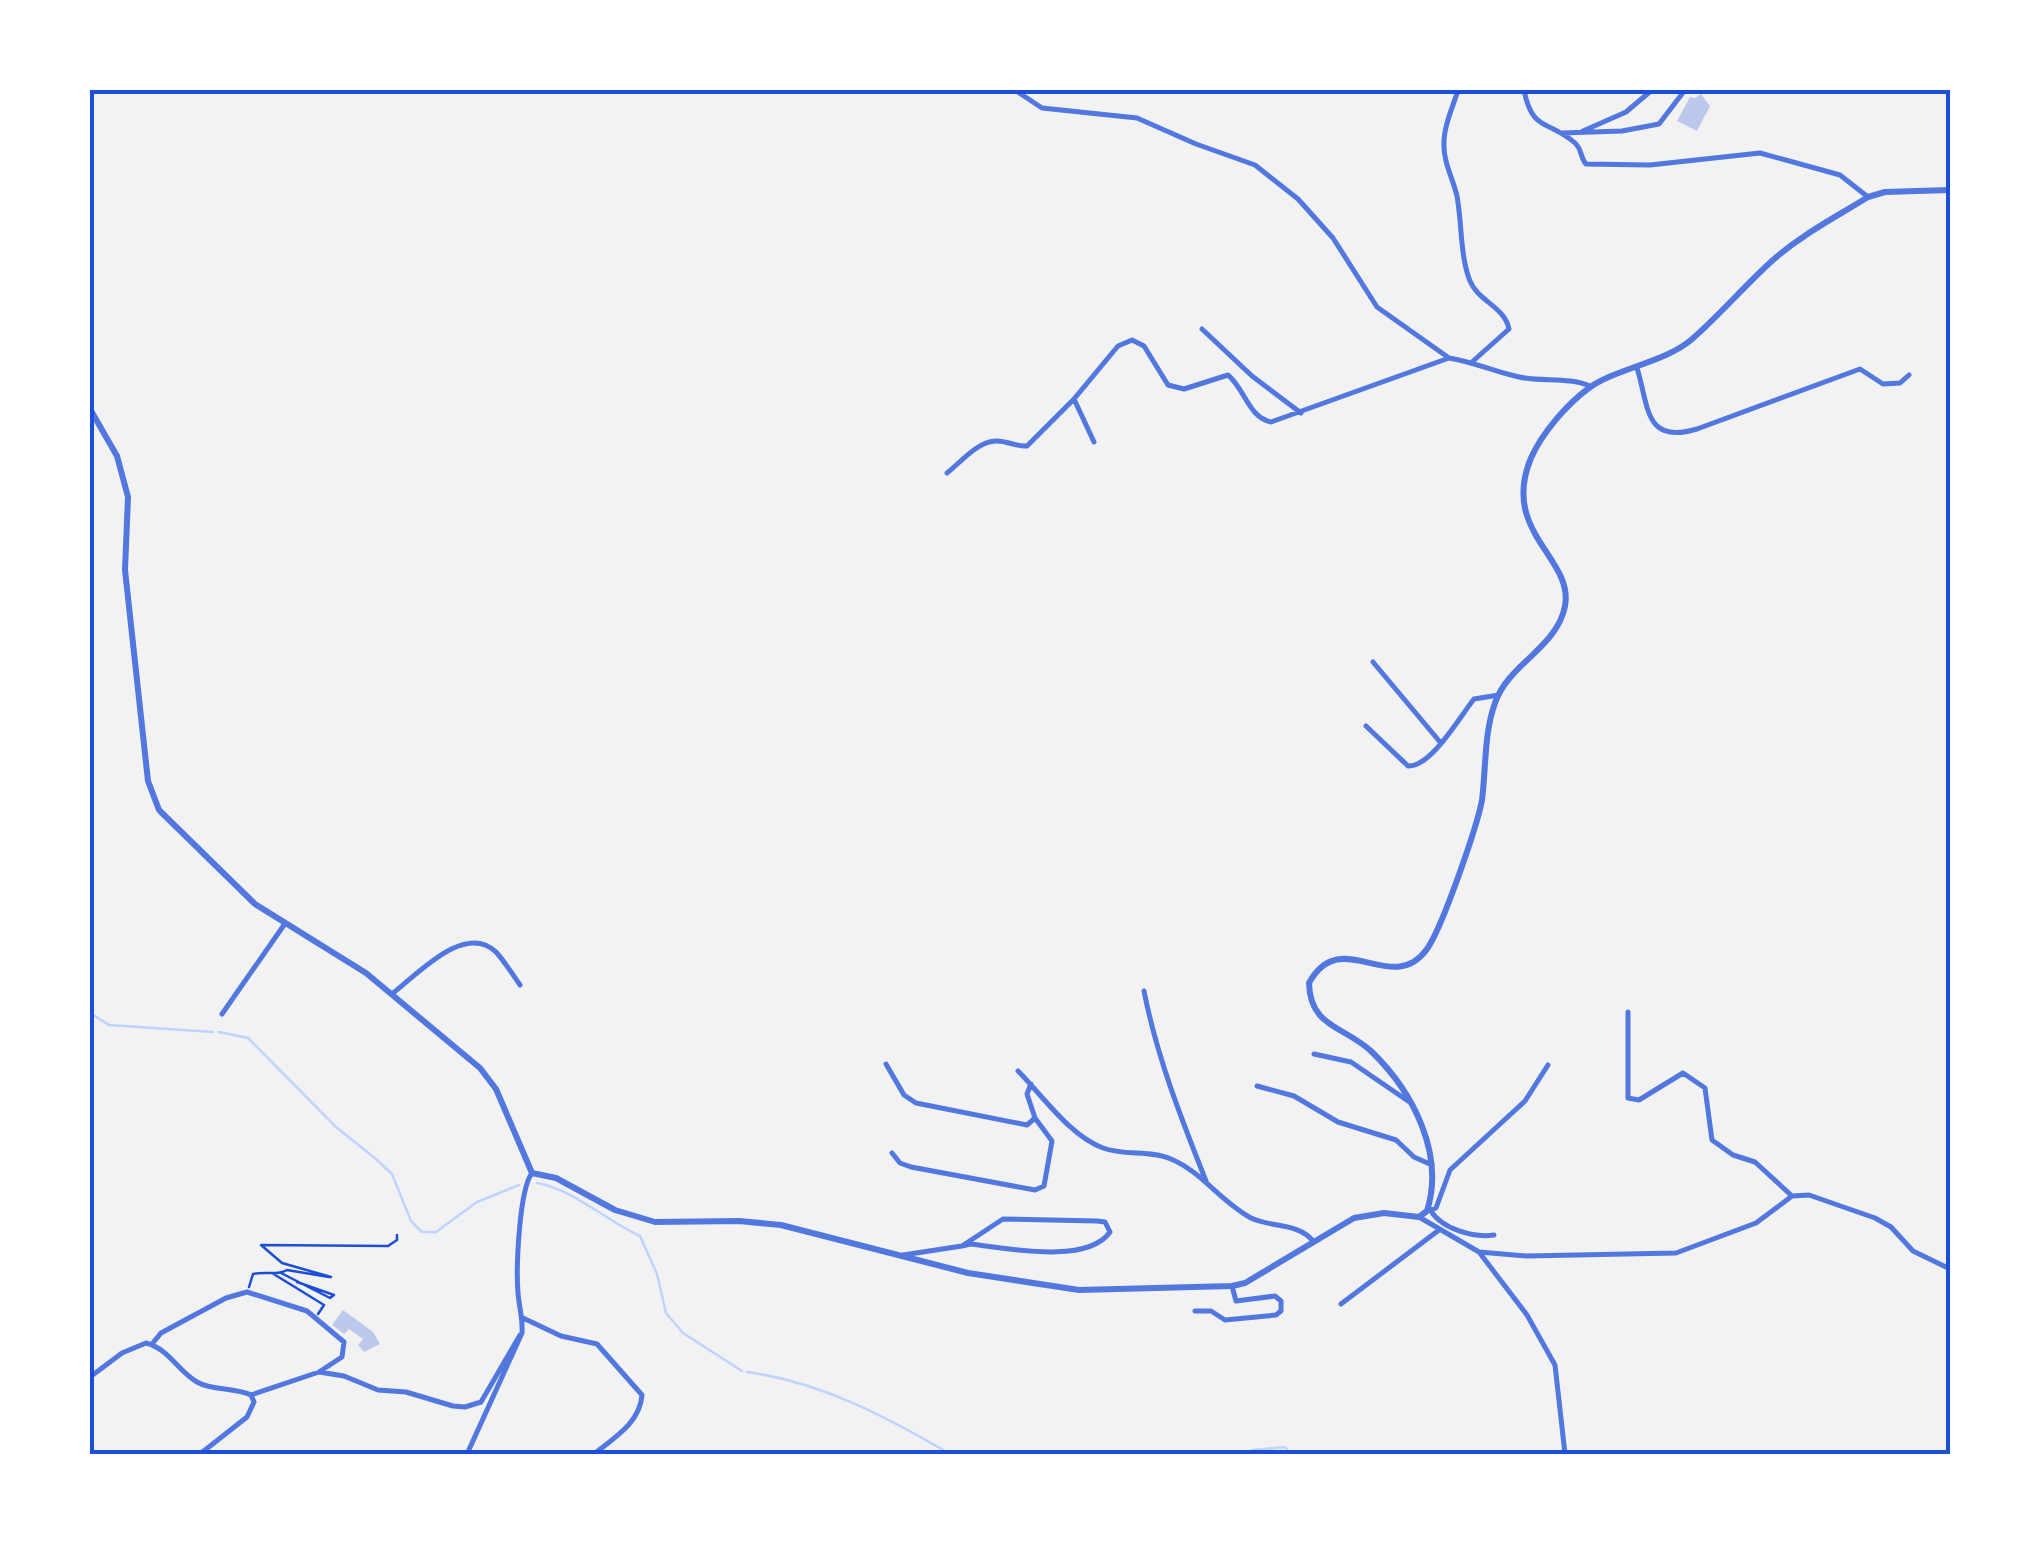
<svg xmlns="http://www.w3.org/2000/svg" width="2040" height="1544" font-family="'Fira Sans',sans-serif">
<style>
.lines{fill:none;stroke-linecap:round;stroke-linejoin:round}
.stream{stroke:#bfd3fe;stroke-width:2.5}
.building{fill:#bdc9ec}
.path{stroke:#1d4ed8;stroke-width:2.5}
.pedestrian{stroke:#5277de;stroke-width:4}
.minor{stroke:#5277de;stroke-width:5}
.tertiary{stroke:#5277de;stroke-width:6}
.neatline{fill:none;stroke:#1d4ed8;stroke-width:4}
</style>
<rect width="100%" height="100%" fill="#f2f2f2"/>
<g class="lines">
<path class="stream" d="M90 1013 109 1025 213 1032
M219 1032 248 1038 336 1127 376 1159 392 1174 411 1221 422 1232H436L477 1202 519 1185
M537 1183C575 1190 605 1220 640 1236L657 1274 666 1313 683 1333 742 1371
M747 1372C821 1382 887 1417 950 1454
M1245 1454 1253 1450 1285 1447 1291 1454"/>
</g>
<path class="building" d="M1701 94 1710 106 1697 131 1677 121 1690 97 1695 98Z
M343 1310 373 1332 380 1344 364 1352 358 1345 363 1339 349 1329 344 1334 332 1325Z"/>
<g class="lines">
<path class="path" d="M272 1273 324 1305 318 1314
M281 1273 330 1298 334 1295 297 1282
M331 1277 282 1263 261 1245 388 1246 397 1240V1235
M249 1287 253 1274C265 1271 277 1276 287 1270L329 1277"/>
<path class="pedestrian" d="M1656 90H1661"/>
<path class="minor" d="M1015 90 1042 108 1137 118 1196 144 1255 165 1298 199 1333 238 1377 307 1449 358
M1458 90C1453 107 1444 125 1444 143 1443 161 1453 179 1457 196 1462 223 1460 256 1470 281 1478 301 1505 307 1509 329L1472 362
M1524 90C1532 132 1549 120 1575 143 1582 149 1580 157 1586 164L1650 165 1760 153 1840 175 1868 197
M1583 131 1626 112 1652 90
M1562 133 1622 131 1659 124 1685 90
M1202 329 1252 376 1301 413
M1637 368C1649 406 1644 445 1697 429L1860 369 1883 384 1900 383 1909 375
M1074 399 1094 442
M947 473C960 463 977 442 995 441 1006 440 1016 447 1027 446L1074 399 1118 346 1132 340 1144 346 1168 385 1184 389 1228 375C1245 389 1248 417 1271 422L1449 358C1474 362 1495 372 1519 377 1543 382 1568 377 1590 386
M1373 662 1440 742
M1366 726 1408 766C1431 767 1459 718 1474 699L1499 695
M1144 991C1157 1057 1181 1118 1206 1181
M393 993C418 974 465 922 496 952 505 962 513 975 520 985
M1628 1012V1098L1639 1100 1683 1073 1705 1088 1712 1140 1733 1155 1755 1162 1792 1196
M222 1014 284 925
M1314 1054 1351 1062 1408 1101
M886 1064 904 1095 916 1103 1027 1125 1035 1118 1027 1094 1031 1084
M1018 1071C1043 1096 1070 1136 1103 1148 1124 1156 1151 1150 1171 1159 1202 1172 1221 1202 1251 1218 1272 1228 1298 1222 1314 1242
M1257 1086 1294 1096 1338 1122 1396 1140 1414 1157 1432 1165
M892 1153 900 1163 911 1167 1035 1190 1044 1186 1052 1141 1035 1118
M1427 1211 1436 1208 1450 1170 1525 1101 1548 1065
M1431 1211C1442 1229 1474 1238 1494 1235
M1419 1217 1479 1252 1527 1315 1555 1365 1565 1454
M1479 1252 1527 1256 1676 1253 1756 1223 1792 1196 1809 1195 1875 1218 1891 1227 1913 1251 1950 1269
M903 1255 962 1246 1003 1219 1097 1221 1105 1222 1110 1232C1087 1265 1006 1248 970 1244L962 1246
M1341 1304 1439 1230
M1195 1311H1211L1225 1320 1276 1315 1281 1311V1301L1275 1296 1236 1301 1232 1286
M523 1318 561 1336 597 1344 642 1395C640 1423 614 1438 594 1454
M152 1344 161 1333 226 1298 247 1292 307 1311 344 1342 342 1357 319 1372 251 1395
M319 1372 344 1376 378 1390 406 1392 453 1406 465 1407 481 1402 520 1335
M90 1377 122 1353 146 1343C169 1349 178 1371 197 1382 212 1391 234 1387 251 1395L254 1402 247 1417 200 1454
M467 1454 522 1333C523 1318 519 1307 518 1293 516 1269 519 1190 532 1173"/>
<path class="tertiary" d="M90 409 117 456 128 497 125 570 148 781 159 810 255 904 366 973 480 1068 496 1089 532 1173 556 1178 615 1210 655 1222 739 1221 781 1225 968 1273 1079 1290 1232 1286 1245 1283 1354 1218 1384 1213 1419 1217 1427 1211C1445 1154 1413 1092 1372 1052 1345 1026 1310 1028 1309 983 1341 924 1392 998 1427 949 1442 928 1477 827 1482 800 1486 769 1484 733 1495 703 1508 664 1557 648 1565 606 1574 558 1500 532 1531 458 1542 433 1567 404 1589 388 1615 369 1665 362 1691 340 1720 315 1745 285 1773 260 1801 235 1836 217 1868 197L1885 192 1950 190"/>
</g>
<rect width="2040" height="1544" fill="none" stroke="#ffffff" stroke-width="185"/>
<rect x="92" y="92" width="1856" height="1360" class="neatline"/>
</svg>
